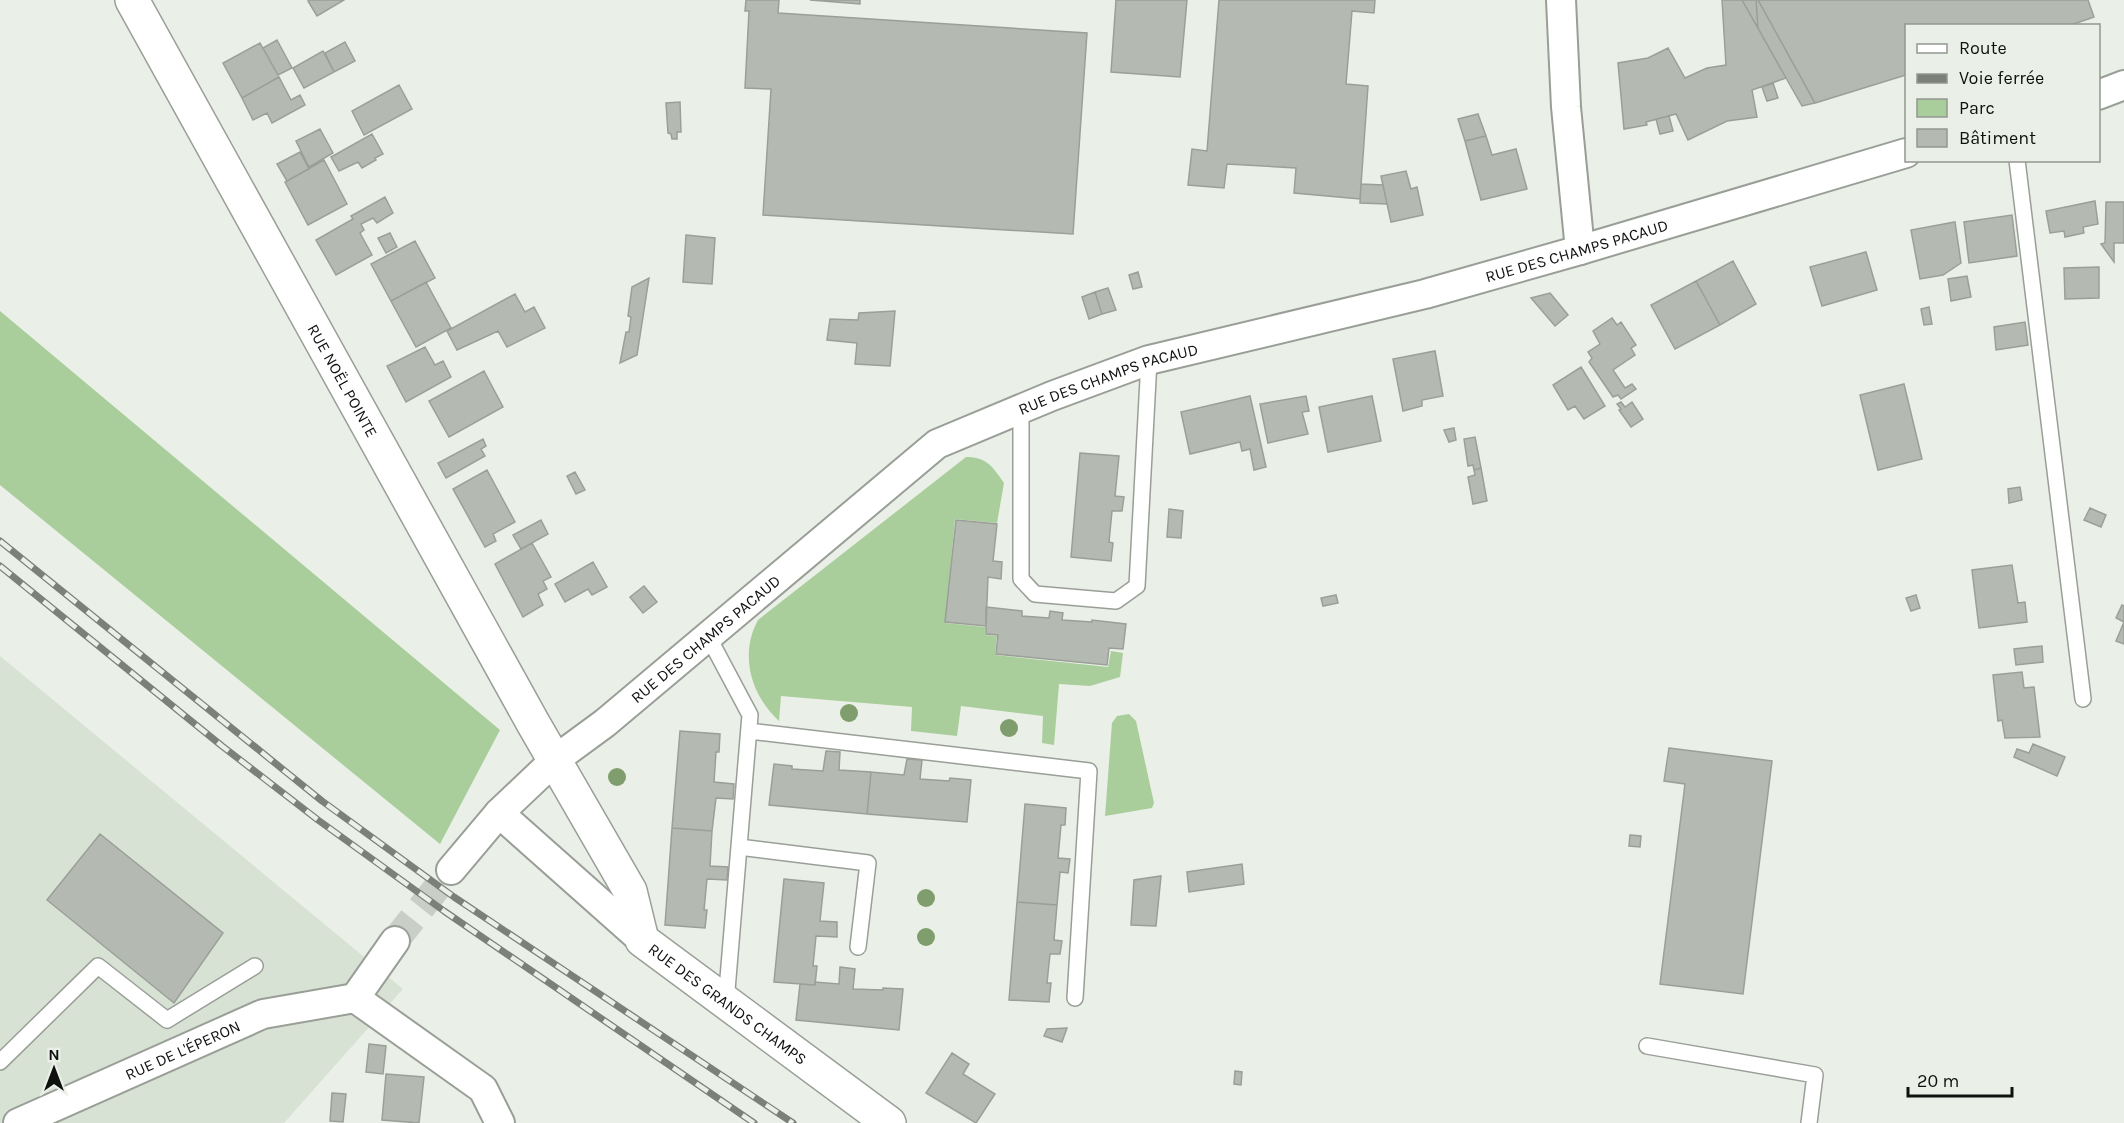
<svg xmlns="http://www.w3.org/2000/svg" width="2124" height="1123" font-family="Karla,sans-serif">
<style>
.built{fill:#d8e2d4}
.green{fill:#a9cd9b}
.building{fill:#b4bab2;stroke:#9a9f98;stroke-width:1.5}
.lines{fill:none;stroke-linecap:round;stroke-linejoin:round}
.minor-tunnel{stroke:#c9cfc6;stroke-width:28;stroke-dasharray:28 14;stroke-linecap:butt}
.service-casing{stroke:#999f97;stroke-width:18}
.minor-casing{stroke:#999f97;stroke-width:32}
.tertiary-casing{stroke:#999f97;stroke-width:36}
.service{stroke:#fff;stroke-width:15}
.minor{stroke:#fff;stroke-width:28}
.tertiary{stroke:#fff;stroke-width:33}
.rail-casing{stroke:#7c807a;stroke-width:7}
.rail{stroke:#eaf0e7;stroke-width:4.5;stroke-dasharray:14;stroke-linecap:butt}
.tree{fill:#809e6d}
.labels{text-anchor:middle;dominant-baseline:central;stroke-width:4.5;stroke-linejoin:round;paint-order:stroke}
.street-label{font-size:16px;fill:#0f110e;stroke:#eaf0e7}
</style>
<rect width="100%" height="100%" fill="#eaf0e7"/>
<path class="built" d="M0 656 403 989 284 1123H0Z"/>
<path class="green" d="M0 311 500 730 440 844 0 485Z
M966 457C987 457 993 467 1004 483L997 523 955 519 945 623 985 627V635L997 636 995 655 1108 667 1111 651 1123 653 1120 677 1090 686 1059 684 1054 745 1042 743 1043 716 961 706 957 736 911 731 912 707 781 696 779 721C751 695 739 655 758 620Z
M1129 714 1136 721 1154 803 1152 808 1105 816 1112 723 1117 716Z"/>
<path class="building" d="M310 0H344L317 16 308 1Z
M746 0H779L778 13 1087 33 1073 234 763 215 771 89 745 88 749 11H745Z
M810 0H860V4Z
M1116 0H1187L1180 77 1111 72Z
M1219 0H1375L1374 13 1352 11 1346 84 1368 86 1360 199 1294 193 1296 168 1227 164 1224 188 1188 185 1192 149 1207 151Z
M1722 0H1742L1786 78 1752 90 1757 117 1727 121 1688 140 1676 114 1646 122 1647 125 1624 129 1618 63 1648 58 1668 48 1685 78 1707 68 1726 65Z
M1742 0H1756L1758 28Z
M1756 0H1758L1815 103 1802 106 1786 78 1758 28Z
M1758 0H2088L2094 17 2068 26H1906V75L1815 103Z
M277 40 292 68 278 75 263 48Z
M345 42 355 61 334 72 325 53Z
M260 43 279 77 242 98 223 63Z
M323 51 334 72 304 88 293 68Z
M279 77 291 100 300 95 305 105 272 123 267 113 253 120 242 98Z
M1773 83 1778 98 1767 101 1762 87Z
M399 85 412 109 364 135 352 111Z
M680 102 681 132H677V139H672L671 134 668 133 666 103Z
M1478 114 1486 136 1465 141 1458 119Z
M1669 116 1673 131 1660 134 1656 119Z
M320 129 333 153 309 167 296 141Z
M372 134 383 154 375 158 376 160 362 168 358 162 339 171 331 157Z
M1486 136 1492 155 1516 149 1527 189 1481 200 1465 141Z
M300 152 309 169 287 181 277 164Z
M324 160 347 204 308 225 285 182Z
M1406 171 1411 189 1417 187 1423 215 1391 222 1381 176Z
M1361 184 1383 185 1387 204 1360 203Z
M385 197 393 213 377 223 373 218 361 224 364 230 360 233 372 255 336 275 316 240 353 219 351 216Z
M2095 201 2098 224 2083 227 2084 233 2065 237 2064 231 2050 233 2046 211Z
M2106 202H2124V243H2114V262L2101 244 2105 243Z
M2012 215 2017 256 1969 263 1964 222Z
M1955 222 1961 263 1943 275 1920 279 1911 230Z
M390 233 397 247 386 253 378 238Z
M686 235 715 238 712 284 683 282Z
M415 241 435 278 391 301 371 264Z
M1866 252 1877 290 1822 306 1810 267Z
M1733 261 1756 304 1720 325 1696 281Z
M2099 267V298L2065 299 2064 268Z
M1138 272 1142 287 1133 289 1129 275Z
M1967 276 1971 297 1951 301 1948 279Z
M649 278 637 355 620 363 626 332H629L631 317 628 316 632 287Z
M1696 281 1720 325 1675 349 1651 305Z
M426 282 451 328 416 347 391 301Z
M1108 288 1116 310 1102 314 1095 292Z
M1095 292 1102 314 1089 319 1082 297Z
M1550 293 1568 315 1555 326 1531 298Z
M515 294 525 312 534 307 545 328 507 347 498 331 457 350 447 331Z
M1929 307 1932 324 1924 325 1921 309Z
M895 311 890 366 855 364 857 343 827 340 830 319 858 320 859 313Z
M1612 318 1617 325 1621 322 1636 345 1631 348 1635 355 1613 370 1625 388 1632 384 1636 389 1621 399 1618 395 1613 397 1589 362 1592 358 1588 352 1600 344 1593 331Z
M2025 322 2028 345 1996 350 1994 327Z
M425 347 435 365 443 361 451 377 406 402 387 366Z
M1435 351 1443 396 1422 400V406L1403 411 1393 359Z
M1581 367 1605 406 1584 419 1575 406 1568 410 1553 385Z
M484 371 503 407 449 437 429 401Z
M1904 384 1922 459 1878 470 1860 395Z
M1250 396 1266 467 1254 470 1250 449 1242 451 1240 442 1190 454 1181 412Z
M1306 396 1309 411 1302 412 1308 434 1268 443 1260 404Z
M1372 396 1381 441 1328 452 1319 407Z
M1621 402 1625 407 1632 402 1643 419 1631 427 1619 410 1621 409 1617 404Z
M1454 428 1456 440 1449 442 1444 430Z
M1475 437 1481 468 1474 470 1473 465 1468 466 1464 439Z
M483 439 486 446 481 449 485 456 446 478 438 463Z
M1080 453 1119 456 1115 496 1124 497 1122 511H1112L1109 542 1113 543 1111 561 1071 557Z
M1481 468 1487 501 1473 504 1468 477 1475 475 1474 470Z
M487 470 515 522 493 534 496 541 485 547 453 489Z
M575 472 585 490 576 494 567 476Z
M2020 487 2022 500 2009 503 2008 489Z
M2090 508 2106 515 2101 527 2084 520Z
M1169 509 1183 511 1181 538 1167 537Z
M541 520 548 534 521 549 513 535Z
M956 520 997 524 993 561 1002 562 1001 579 988 577 986 626 945 622Z
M532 543 551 577 543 581 547 589 538 594 543 605 523 617 495 564Z
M593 562 607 587 592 595 588 589 565 602 555 584Z
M2012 565 2018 603 2025 602 2027 622 1979 628 1972 570Z
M644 586 657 602 643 613 630 597Z
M1336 595 1338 603 1323 606 1321 598Z
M1916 595 1920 608 1911 611 1906 598Z
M2122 605 2124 606V644L2116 641 2124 622 2116 618Z
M986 607 1022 611V616L1049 618 1050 611 1063 613 1062 620 1092 622V620L1126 624 1123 649 1109 648 1107 665 996 654 998 635 986 634Z
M2042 646 2043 662 2016 665 2014 649Z
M2022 672 2024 688 2034 687 2040 737 2005 738 2002 720 1998 721 1993 675Z
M680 731 720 734 719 752H716L714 782 734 784 733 799 716 798 712 831 672 828Z
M2033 744 2065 757 2057 776 2014 757 2017 749 2029 753Z
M1669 748 1772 761 1743 994 1660 984 1685 784 1664 781Z
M826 751 840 752 839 770 871 772 867 814 769 805 774 764 792 766V769L823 771Z
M907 759 922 760 920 779 949 781 950 778 971 780 967 822 867 814 871 772 904 775Z
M1025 804 1066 808 1065 825H1061L1058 858 1070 859 1068 873 1060 872 1057 905 1017 902Z
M672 828 712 831 710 866 728 867 727 880 707 879 704 910H707L705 928 665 925Z
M100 834 223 933 174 1003 47 900Z
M1630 835 1641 836 1640 847 1629 846Z
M1242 864 1244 884 1189 892 1187 872Z
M1161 876 1156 926 1131 925 1134 880Z
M784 879 824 883 820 921 837 922V937L816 936 813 966H817L815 985 774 982Z
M1017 902 1057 905 1054 940 1062 941 1060 954H1050L1047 983H1051L1049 1002 1009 1000Z
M840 967 855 969 853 989 883 990V988L903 989 899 1030 796 1020 800 984 815 985V982L839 984Z
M1067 1028 1062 1042 1044 1036 1047 1029Z
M369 1044 386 1046 383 1074 366 1072Z
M952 1053 969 1064 963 1074 995 1094 976 1123 926 1093Z
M1235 1071 1242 1072 1241 1085 1234 1084Z
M386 1074 424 1077 419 1123 382 1120Z
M332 1093 346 1094 343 1122 330 1121Z"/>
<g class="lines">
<path class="minor-tunnel" d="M395 941 451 870"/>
<defs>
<path id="service" d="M2017 160 2083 699
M1021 410V579L1035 594 1116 601 1137 586 1149 360
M708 636 750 715 726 1002
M749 731 1089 771 1075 998
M739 847 868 863 858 947
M1647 1046 1815 1075 1809 1123
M0 1062 98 966 167 1020 255 966"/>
<g id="minor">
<path d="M1561 0 1566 107 1580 250"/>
<path d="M2098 95 2124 85"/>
<path d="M499 813 642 940"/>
<path id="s1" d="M451 870 499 813 556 759 605 723 937 444 1052 396 1149 360 1425 294 1580 250 1906 153"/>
<path d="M355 998 483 1089 500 1123"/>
<path d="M355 998 395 941"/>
<path id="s2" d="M18 1123 263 1014 355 998"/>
</g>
<g id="tertiary">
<path id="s3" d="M132 0 533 723 630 891 642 940 889 1123"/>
</g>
</defs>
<use href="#service" class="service-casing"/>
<use href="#minor" class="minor-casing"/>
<use href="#tertiary" class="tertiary-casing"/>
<use href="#service" class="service"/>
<use href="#minor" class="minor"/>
<use href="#tertiary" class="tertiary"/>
<defs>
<path id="rail" d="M0 541 322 801 454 897 793 1123
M0 566 222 746 318 820 444 911 754 1123"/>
</defs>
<use href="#rail" class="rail-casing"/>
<use href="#rail" class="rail"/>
</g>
<g class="tree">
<circle cx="849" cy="713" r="9"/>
<circle cx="1009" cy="728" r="9"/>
<circle cx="617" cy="777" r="9"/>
<circle cx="926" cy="898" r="9"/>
<circle cx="926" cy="937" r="9"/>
</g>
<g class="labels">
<g class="street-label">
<text stroke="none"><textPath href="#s1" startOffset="1317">RUE DES CHAMPS PACAUD</textPath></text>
<text stroke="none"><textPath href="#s3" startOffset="435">RUE NOËL POINTE</textPath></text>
<text stroke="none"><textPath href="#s1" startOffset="831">RUE DES CHAMPS PACAUD</textPath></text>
<text stroke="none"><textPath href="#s1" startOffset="345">RUE DES CHAMPS PACAUD</textPath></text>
<text stroke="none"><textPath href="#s3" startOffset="1178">RUE DES GRANDS CHAMPS</textPath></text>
<text stroke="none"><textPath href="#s2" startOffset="180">RUE DE L'ÉPERON</textPath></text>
</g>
</g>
<rect x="1905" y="24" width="195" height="138" fill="#eaf0e7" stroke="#929790" stroke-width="1.5"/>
<rect x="1917" y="44" width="30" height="9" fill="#ffffff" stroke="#929790" stroke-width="1.5"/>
<text x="1959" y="54" font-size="18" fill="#0f110e">Route</text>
<rect x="1917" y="74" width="30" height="9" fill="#7c807a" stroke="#929790" stroke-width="1.5"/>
<text x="1959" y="84" font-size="18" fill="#0f110e">Voie ferrée</text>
<rect x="1917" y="99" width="30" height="18" fill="#a9cd9b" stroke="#929790" stroke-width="1.5"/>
<text x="1959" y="114" font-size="18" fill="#0f110e">Parc</text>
<rect x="1917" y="129" width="30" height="18" fill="#b4bab2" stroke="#929790" stroke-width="1.5"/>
<text x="1959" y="144" font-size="18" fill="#0f110e">Bâtiment</text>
<g transform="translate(54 1069)" stroke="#eaf0e7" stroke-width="4.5" paint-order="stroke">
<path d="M0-4.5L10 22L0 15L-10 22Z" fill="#0f110e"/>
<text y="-9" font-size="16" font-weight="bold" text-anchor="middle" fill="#0f110e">N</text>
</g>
<path d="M1908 1087v9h104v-9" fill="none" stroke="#0f110e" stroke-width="3"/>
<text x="1917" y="1087" font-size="18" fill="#0f110e" stroke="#eaf0e7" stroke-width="4.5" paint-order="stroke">20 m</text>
</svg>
